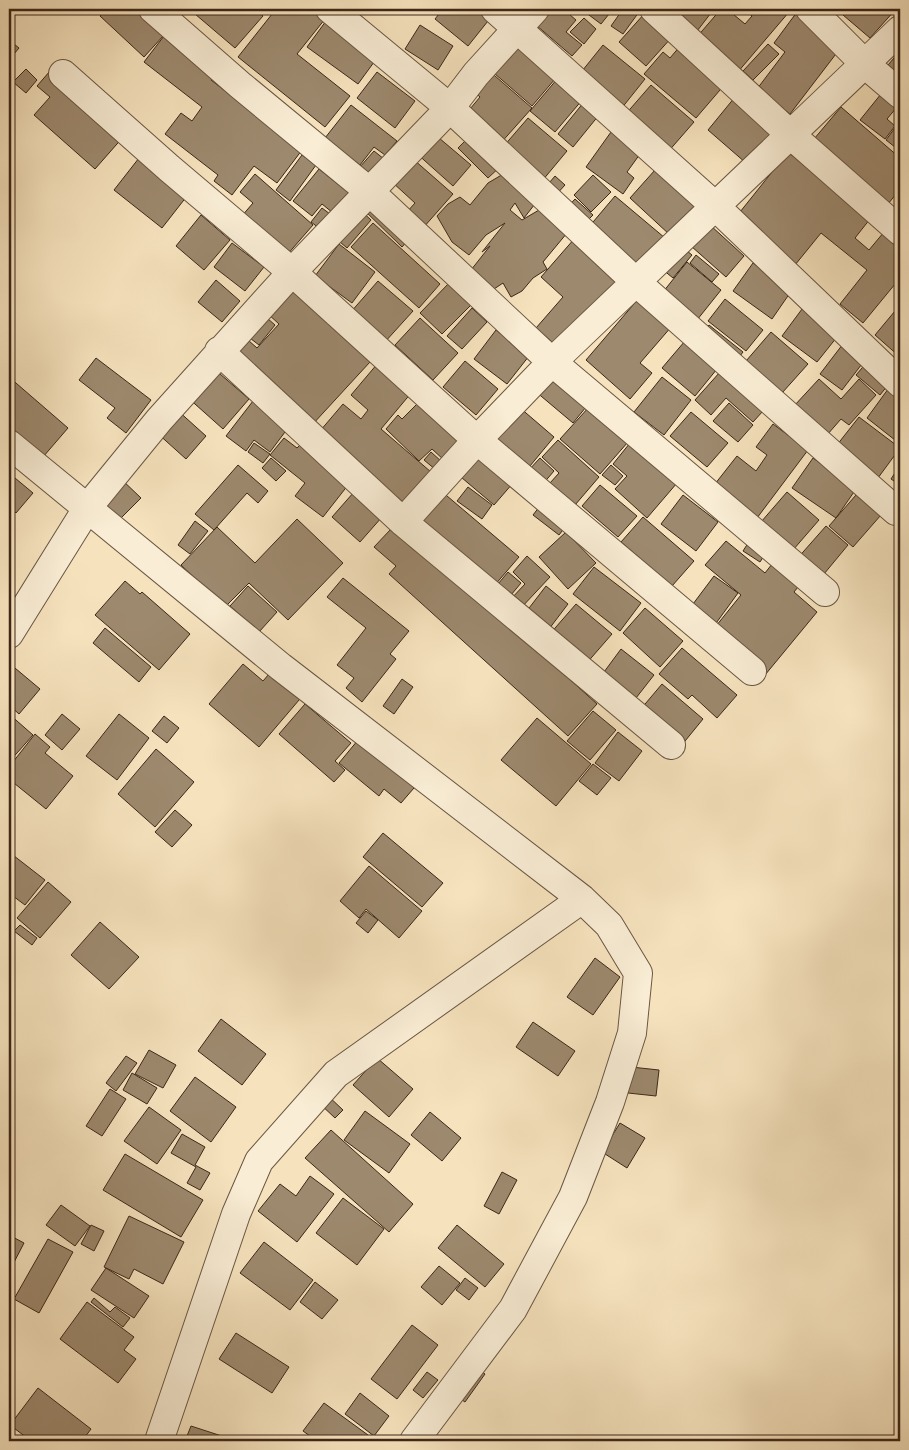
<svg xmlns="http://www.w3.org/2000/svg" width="909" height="1450" font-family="'Gentium Book Plus',serif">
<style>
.building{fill:#9d896e;stroke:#3c2718}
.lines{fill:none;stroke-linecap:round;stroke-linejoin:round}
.minor-casing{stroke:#6a5642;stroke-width:30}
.minor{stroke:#f9edd5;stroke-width:28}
</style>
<rect width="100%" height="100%" fill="#f6e3be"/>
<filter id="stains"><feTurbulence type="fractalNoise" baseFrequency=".004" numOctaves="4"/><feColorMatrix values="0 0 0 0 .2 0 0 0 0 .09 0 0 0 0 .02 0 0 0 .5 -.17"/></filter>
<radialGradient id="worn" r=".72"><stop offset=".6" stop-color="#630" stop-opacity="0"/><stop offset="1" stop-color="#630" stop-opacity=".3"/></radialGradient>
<path class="building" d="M106 9H135L164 35 144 57 100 16Z
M200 9H255L263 16 235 48 195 14Z
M276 9H322L329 14 297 54 350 96 325 127 238 57Z
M443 9H483L492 16 468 46 435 19Z
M538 9H563L576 20 566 32 582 45 572 56 529 19Z
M581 9H613L601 24Z
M623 9H634L639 12 623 34 611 26Z
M685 9H714L694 35 676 21Z
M721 9H727L745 24 752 16 744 9H786L789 12 737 73 696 38Z
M836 9H896L870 38Z
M797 12 842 46 790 114 757 89 785 52 774 43Z
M645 13 672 37 646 66 619 42Z
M584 18 596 29 584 44 570 32Z
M326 21 377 58 358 84 307 47Z
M420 25 453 46 438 70 405 49Z
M167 32 218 71 211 80 302 150 277 183 254 166 232 195 214 181 218 175 165 134 181 113 192 121 202 107 144 62Z
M9 40 19 48 9 60Z
M510 40 555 79 532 106 487 67Z
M768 44 779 54 753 80 743 71Z
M603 45 645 79 621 109 578 76Z
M681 45 726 83 696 118 644 74 663 52 670 58Z
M900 51V75L888 65Z
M26 69 37 80 26 93 13 82Z
M487 69 532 108 499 145 465 115 480 97 470 88Z
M50 71 124 136 95 169 34 115 50 97 37 86Z
M377 72 415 101 395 128 357 98Z
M558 78 583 99 555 132 530 111Z
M651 85 694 122 667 153 624 116Z
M881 94 897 107 887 119 895 126 885 139 860 120Z
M735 97 774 130 746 163 708 130Z
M584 102 599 115 573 147 558 134Z
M351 105 397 141 385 155 374 147 360 165 325 138Z
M841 107 900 158V189L888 204 814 139Z
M528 118 567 151 542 181 503 147Z
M900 121V151L886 140Z
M432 132 471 165 453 186 415 152Z
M611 132 640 154 627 172 634 178 623 194 586 167Z
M471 135 502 165 488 178 458 148Z
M374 151 384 159 369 177 359 168Z
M788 152 870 219 855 238 869 250 884 232 900 245V278L863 323 840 304 867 270 821 233 795 265 736 217Z
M302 155 316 165 290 201 276 190Z
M139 158 187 196 162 228 114 190Z
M413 159 453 194 423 228 406 213 415 203 392 182Z
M319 169 349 193 333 213 322 204 312 216 293 201Z
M510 170 538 200 524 218 515 203 510 210 522 220 539 210 567 233 543 262 547 269 533 278 522 291 511 297 503 283 494 289 471 270 490 246 482 252 505 223 486 235 469 255 452 242 437 216 448 204 460 197 470 205 488 183Z
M655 170 695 207 670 235 630 198Z
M255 174 313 225 286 256 241 217 253 203 240 192Z
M593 175 611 192 591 212 574 195Z
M555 176 565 185 554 197 544 189Z
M615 196 665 238 638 270 588 228Z
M370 199 411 237 402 247 362 208Z
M575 199 593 215 583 225 565 210Z
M322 208 334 217 323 231 311 222Z
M358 208 371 220 347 248 333 236Z
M201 215 230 240 204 270 176 246Z
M373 223 440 284 419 308 351 247Z
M710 225 744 256 726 277 691 246Z
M575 238 621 279 560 349 536 328 563 297 541 277Z
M232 243 264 267 245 291 214 267Z
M339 244 375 272 352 303 315 276Z
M681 246 692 255 673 278 662 269Z
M696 255 719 274 712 282 690 263Z
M687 262 721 290 697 320 663 292Z
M753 263 792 290 772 319 733 291Z
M216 280 240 301 222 322 198 302Z
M378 281 413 311 384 343 350 313Z
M451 281 473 303 442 334 420 313Z
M290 289 370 362 312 425 235 354 248 340 257 348 279 324 267 313Z
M639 298 672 326 640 363 652 373 630 399 586 360Z
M725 299 763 330 746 351 708 321Z
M805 305 841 332 817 362 782 336Z
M900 305V357L875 335Z
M472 308 487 322 462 349 447 336Z
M259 311 275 325 259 345 242 332Z
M420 318 458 353 433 380 395 345Z
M709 325 743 352 737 360 703 333Z
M496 330 529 356 507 384 474 359Z
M771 332 808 364 782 393 746 361Z
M846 340 868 356 842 390 820 374Z
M685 341 717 369 695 396 662 368Z
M96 358 151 400 126 433 107 418 115 408 79 380Z
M465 361 498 389 476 415 443 387Z
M868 361 892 380 880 395 856 375Z
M378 363 412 392 381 429 431 472 404 503 320 431 343 404 361 419 368 410 351 395Z
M212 367 249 399 223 429 186 396Z
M720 372 763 411 753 422 726 398 711 415 695 400Z
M548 375 586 407 573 423 535 391Z
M9 377 68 428 43 457 9 427Z
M662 377 691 400 664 435 634 412Z
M819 379 841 399 859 379 876 395 849 425 841 419 827 435 794 406Z
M891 385 900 392V444L867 418Z
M425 396 464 442 445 461 432 449 419 461 386 429 398 415 402 419Z
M253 401 288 428 270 452 254 440 246 451 226 436Z
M729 403 753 425 738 442 713 421Z
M519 407 554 437 530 466 494 436Z
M589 407 628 442 600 474 560 439Z
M176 409 206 436 186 459 156 432Z
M691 412 728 443 707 467 670 436Z
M859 417 900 448 875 482 833 450Z
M773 424 808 450 754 522 711 489 737 456 756 471 767 455 756 447Z
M284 438 297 448 303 442 352 480 323 517 295 496 305 483 270 455Z
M558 440 599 477 575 505 550 483 559 473 542 457Z
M254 443 270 454 263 463 248 452Z
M630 443 677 483 647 518 615 489 627 476 613 464Z
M475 449 513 483 494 505 455 472Z
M431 452 442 462 436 470 424 460Z
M271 458 286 471 276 481 262 468Z
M540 458 554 471 542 485 527 472Z
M813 458 856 489 836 518 792 488Z
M238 465 268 491 258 503 247 493 214 530 195 514Z
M611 465 623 476 615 485 602 475Z
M900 465V485L891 479Z
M9 473 33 493 16 513 9 506Z
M119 477 141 498 118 521 96 500Z
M600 485 637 516 618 537 582 506Z
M468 487 492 505 482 519 457 501Z
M440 490 519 557 494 586 415 519Z
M354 492 382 517 360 542 332 517Z
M787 492 819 520 793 550 761 522Z
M683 495 718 522 696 551 661 524Z
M856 495 881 515 853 547 829 526Z
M543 502 569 522 559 535 533 515Z
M643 517 694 561 672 586 621 542Z
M297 519 343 563 288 620 249 583 225 607 181 565 217 527 255 563Z
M195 521 208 531 190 554 178 545Z
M826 526 848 545 819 580 796 560Z
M391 529 415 551 421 545 597 704 568 736 389 574 396 566 374 547Z
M566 532 596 563 568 589 539 557Z
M750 540 767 551 760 562 743 551Z
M726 541 765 573 776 559 802 582 794 592 817 612 765 675 712 631 741 595 705 565Z
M527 556 550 577 520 609 510 600 525 584 513 572Z
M594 567 641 603 620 631 573 594Z
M508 572 521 583 511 595 498 584Z
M9 576 14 581 9 588Z
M714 576 738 593 714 626 690 608Z
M343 578 409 631 390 654 396 659 362 702 346 688 354 678 337 665 366 628 327 597Z
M125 581 140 594 142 592 190 634 159 670 95 615Z
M248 586 277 612 259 632 230 606Z
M546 586 568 604 549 629 526 612Z
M576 604 612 634 585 665 549 635Z
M645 608 683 641 660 667 623 633Z
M105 628 151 667 139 682 93 643Z
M682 648 737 695 717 718 692 695 688 699 659 674Z
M621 649 654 675 636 698 604 672Z
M9 663 40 689 19 714 9 705Z
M243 664 263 681 275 667 305 693 259 747 209 704Z
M402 679 413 687 394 714 383 706Z
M662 684 703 719 681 746 640 710Z
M305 704 351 743 335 761 345 770 334 782 279 734Z
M593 711 616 730 590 760 567 741Z
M9 714 33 735 9 762Z
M62 714 80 729 62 750 45 735Z
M119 714 149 738 117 780 86 756Z
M164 716 179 728 167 743 152 731Z
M537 718 591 764 556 806 501 760Z
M618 732 642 751 619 781 595 763Z
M35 734 50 747 45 753 73 776 46 809 9 779V767Z
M363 734 420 781 401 803 384 789 379 796 339 763Z
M156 749 194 782 155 827 118 794Z
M593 764 611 778 597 795 579 781Z
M175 810 192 825 172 847 155 832Z
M383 833 443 883 422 907 363 857Z
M9 852 45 880 25 905 9 893Z
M369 866 422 911 399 938 366 909 359 918 340 901Z
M48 882 71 902 40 938 17 918Z
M366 911 378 920 368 933 356 923Z
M100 922 139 957 109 989 71 955Z
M20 925 37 938 32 945 14 931Z
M595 958 620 977 593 1015 567 997Z
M221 1019 266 1054 242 1085 198 1051Z
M533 1022 575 1051 558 1076 516 1047Z
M149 1050 176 1065 163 1088 135 1074Z
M126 1056 137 1063 116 1091 106 1083Z
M377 1058 413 1089 389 1117 353 1085Z
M631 1067 659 1070 656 1096 628 1093Z
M132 1073 157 1088 147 1104 123 1090Z
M195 1077 236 1107 211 1142 170 1111Z
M110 1089 126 1099 102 1136 86 1126Z
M326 1094 343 1110 335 1118 319 1103Z
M149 1107 181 1130 157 1164 124 1141Z
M365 1111 410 1144 389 1173 344 1140Z
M430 1112 461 1138 442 1161 411 1135Z
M620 1123 645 1138 627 1168 602 1152Z
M331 1130 413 1204 389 1232 305 1158Z
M182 1134 205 1147 195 1165 210 1173 200 1190 187 1183 196 1167 171 1153Z
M125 1154 203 1200 181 1237 103 1190Z
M502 1172 517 1180 499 1214 484 1206Z
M310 1176 334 1194 297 1242 258 1211 280 1184 296 1196Z
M343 1198 384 1229 357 1265 316 1233Z
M61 1205 90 1226 75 1246 46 1225Z
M129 1216 184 1242 163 1284 134 1269 129 1279 104 1267Z
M91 1225 104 1231 94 1251 81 1244Z
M457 1225 504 1264 485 1287 438 1248Z
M9 1235 24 1243 9 1272Z
M48 1239 73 1252 39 1313 14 1299Z
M264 1242 313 1280 290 1310 240 1273Z
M439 1266 460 1283 442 1305 421 1287Z
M106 1268 149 1296 134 1318 91 1290Z
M465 1278 478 1288 469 1300 456 1290Z
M315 1282 338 1300 322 1319 300 1302Z
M94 1298 110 1312 115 1307 130 1318 123 1327 91 1302Z
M87 1302 134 1337 124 1350 136 1359 118 1383 60 1339Z
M412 1325 438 1345 397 1399 371 1379Z
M236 1333 289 1367 272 1393 219 1359Z
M473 1365 485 1374 465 1402 452 1393Z
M427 1372 438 1380 423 1398 413 1390Z
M38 1388 91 1429 82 1441H31L10 1425Z
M360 1393 389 1416 374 1436 345 1414Z
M324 1403 368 1435 363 1441H317L303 1431Z
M191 1426 234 1440V1441H185Z"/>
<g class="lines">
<defs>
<path id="minor" d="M153 9 240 85 370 192 552 362 825 592
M330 9 450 108 636 282 896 511
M495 9 715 206 900 383
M654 9 792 136 900 231
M810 9 866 65 900 94
M63 74 169 168 292 272 477 440 752 671
M219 351 403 522 671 745
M9 444 281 667 582 899 609 925 638 973 632 1033 610 1102 573 1197 513 1309 414 1441
M403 522 477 440 552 362 900 30
M9 634 88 507 159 420 292 272 450 108 476 74 535 9
M159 1441 236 1214 259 1161 336 1074 582 899"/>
</defs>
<use href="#minor" class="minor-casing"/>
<use href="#minor" class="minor"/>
</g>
<rect width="909" height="1450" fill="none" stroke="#f6e3be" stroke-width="30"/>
<rect x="10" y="10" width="889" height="1430" fill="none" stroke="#3c2718" stroke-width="2.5"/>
<rect x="15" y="15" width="879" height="1420" fill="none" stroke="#3c2718"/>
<rect width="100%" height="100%" filter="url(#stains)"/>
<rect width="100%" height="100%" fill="url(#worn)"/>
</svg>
